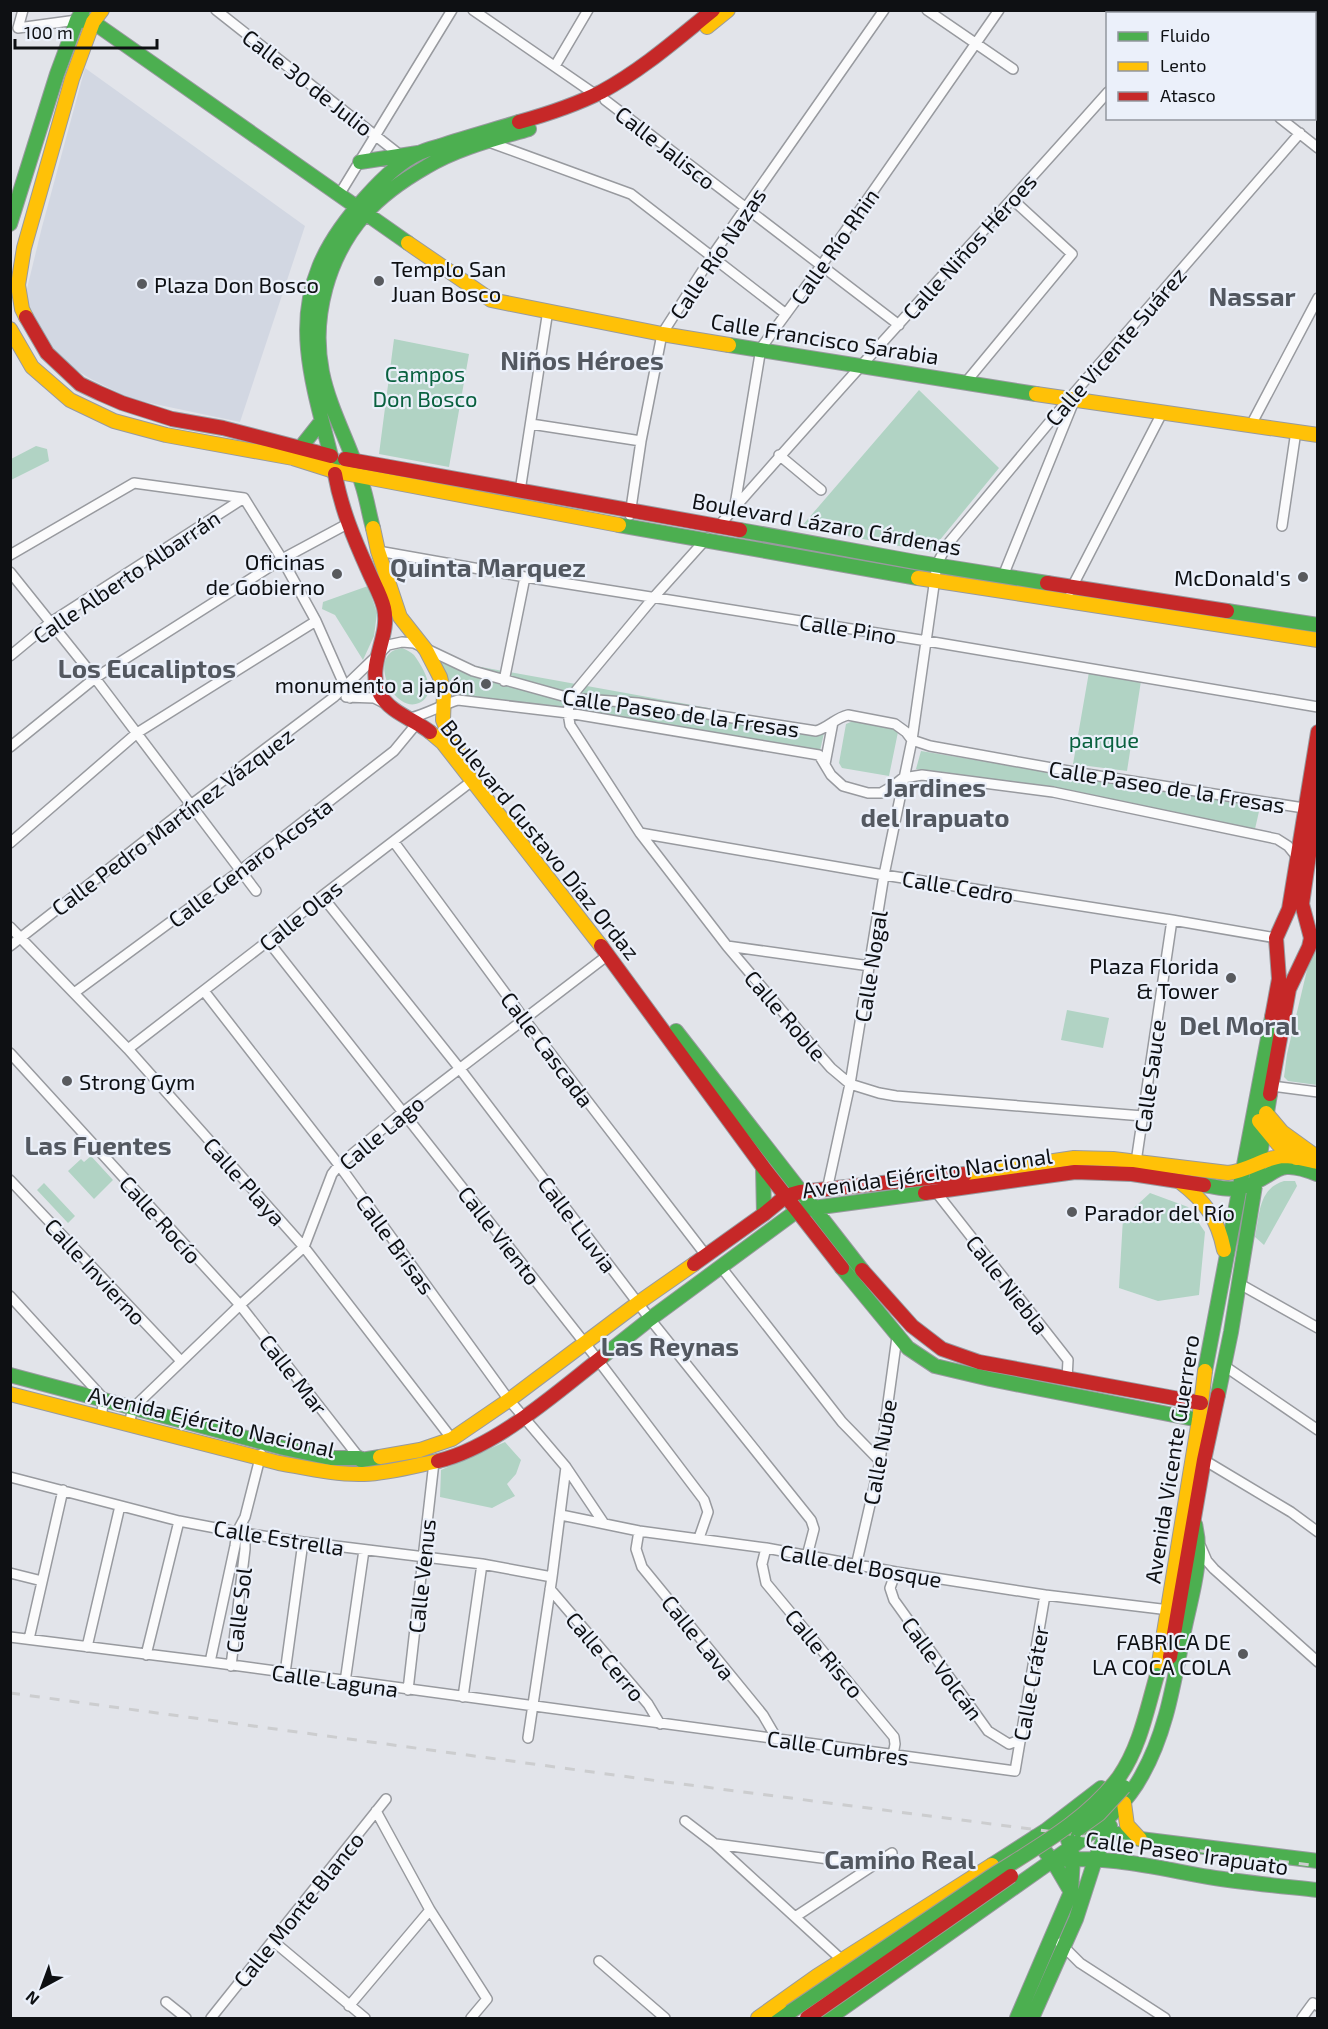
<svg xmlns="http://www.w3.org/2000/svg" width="1328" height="2029" font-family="'Exo 2',sans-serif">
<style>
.built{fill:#d2d7e2}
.park{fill:#b1d3c4}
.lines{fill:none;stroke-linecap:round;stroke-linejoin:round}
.street-casing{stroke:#989a9f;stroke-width:12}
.fast-casing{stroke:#989a9f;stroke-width:16}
.slow-casing{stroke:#989a9f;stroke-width:16}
.jam-casing{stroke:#989a9f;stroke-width:16}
.street{stroke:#fbfbfc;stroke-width:9}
.fast{stroke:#4caf50;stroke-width:14}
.slow{stroke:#ffc107;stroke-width:14}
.jam{stroke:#c62828;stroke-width:14}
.rail{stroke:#cccdcf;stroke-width:3;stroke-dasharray:10 10;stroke-linecap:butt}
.fast-bridge-casing{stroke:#a19996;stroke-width:16;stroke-linecap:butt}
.jam-bridge-casing{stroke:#a19996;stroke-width:16;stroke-linecap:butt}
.fast-bridge{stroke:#4caf50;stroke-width:14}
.jam-bridge{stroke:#c62828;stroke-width:14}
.poi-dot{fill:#585a5e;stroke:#ebf0fa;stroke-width:2}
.labels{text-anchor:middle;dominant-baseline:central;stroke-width:4.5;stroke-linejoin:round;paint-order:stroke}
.street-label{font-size:22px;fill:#0e1013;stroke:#ebf0fa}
.poi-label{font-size:22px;fill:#0e1013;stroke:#ebf0fa;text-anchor:end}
.park-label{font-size:22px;fill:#09613f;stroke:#ebf0fa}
.quarter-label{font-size:26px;font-weight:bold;fill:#535860;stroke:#ebf0fa}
</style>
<rect width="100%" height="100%" fill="#e2e4ea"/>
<path class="built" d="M85 68 305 226 240 422 131 399 91 379 47 353 22 309 42 227Z"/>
<path class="park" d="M394 339 469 354 449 467 379 454Z
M919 390 999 468 930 552 801 527Z
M36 446 47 449 49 461 11 480V459Z
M368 586 377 613 374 636 363 660 335 615 322 609 323 602Z
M402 648C407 650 411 652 414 655 423 667 439 694 419 703 397 713 373 669 390 653 393 650 398 649 402 648Z
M437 659 825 729 819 755 450 694Z
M1089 672 1141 681 1127 771 1073 764Z
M853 721 893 727 898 732 889 776 842 768 839 763 846 724Z
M921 751 1260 807 1255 829 916 769Z
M1317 928V1085L1288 1081 1284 1077 1287 1054Z
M1067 1010 1109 1018 1103 1048 1061 1040Z
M91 1156 113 1180 94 1199 68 1171 81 1159 84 1162Z
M1284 1181H1295L1297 1186 1264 1245 1255 1237C1260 1214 1258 1189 1284 1181Z
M44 1183 75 1216 68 1223 37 1190Z
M1150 1193 1188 1207 1205 1232 1199 1295 1158 1301 1119 1288 1123 1218Z
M505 1442 521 1460 516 1474 507 1484 515 1496 492 1508 440 1497 441 1470Z"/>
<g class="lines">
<defs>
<path id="street" d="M23 10 18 28 77 20
M216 10 400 155
M473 10 596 95
M927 10 1013 69
M1294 10 1300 14
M1178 14 1180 10
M1314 21 1318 23
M555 66 588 10
M605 100 899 325
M1280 118 1318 148
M489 142 631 194 786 314
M339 195 452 10
M966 382 1072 254 1012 199
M531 424 641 441
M1251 425 1318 298
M779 455 821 490
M520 491 548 310
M244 498 282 559 316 621 350 698
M735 505 761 348 821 266 999 10
M630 515 641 441 662 334 712 256 884 10
M1282 526 1296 431
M717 528C845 381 978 238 1108 92
M707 538 654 597 570 698 568 713 570 725 640 833 727 946 811 1045 831 1068 850 1084 879 1093 896 1096 1143 1116
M378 551 525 577 927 641 1318 707
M10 555 134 483 244 498
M10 572 95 678 256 891
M1003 576 1074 401
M1070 591 1162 413
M10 656 51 622 244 498
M504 681 525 577
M346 697 374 698 382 702
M410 718C427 714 441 705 458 700L568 713 819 755 831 775 843 786 868 793H881L893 786 903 778 922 775 1053 792 1277 839 1288 846 1297 857
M10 747 95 678 282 559 349 523
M825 764 833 722
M640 833 884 875 1172 920 1276 938
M394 842 525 1020 705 1254
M10 843 137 733 316 621
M322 896 460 1069 650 1319 811 1520 814 1529 807 1556
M10 927 128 1049 304 1247 452 1439
M268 941 598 1360 704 1500 708 1512 699 1538
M10 946 192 804 334 697 388 645 402 642 414 643 473 671 570 698 638 703 816 731C828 728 835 718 848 715L895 724 906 732 912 740 930 746 1080 773 1304 808
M727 946 870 966
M204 991 339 1165 509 1400 566 1467 603 1522
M74 993 241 870 394 751 418 722
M128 1049 268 941 322 896 472 781
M10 1053 240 1305 361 1460
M1272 1086 1318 1092
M1136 1162 1172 920
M10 1180 181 1361
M827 1190 850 1084 884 875 912 740 937 564 947 545 1068 400 1300 133
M936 1192 1068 1360 1067 1379
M721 1267 842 1422 880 1461
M1238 1283 1318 1328
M10 1296 104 1399 101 1417
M1223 1365 1318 1430
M129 1424 133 1408 240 1305 304 1247 332 1174 339 1165 403 1112 608 955
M1204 1460 1291 1512 1318 1532
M10 1477 179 1521 237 1532 303 1542 482 1564 552 1577
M561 1515 639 1531 766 1548 896 1572 1045 1595 1161 1609
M639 1531 636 1549 642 1567 763 1715 777 1739
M1201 1547 1207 1561 1214 1569 1318 1662
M766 1548 762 1564 766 1583 894 1737 895 1744 893 1755
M856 1566 880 1461 897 1337
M896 1572 890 1588 894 1600 988 1731 1009 1744 1020 1740
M10 1573 42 1581
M550 1589 648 1704 660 1724
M10 1637 210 1662 1015 1771 1045 1595
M29 1639 63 1490
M87 1647 120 1506
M146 1655 179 1521
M210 1662 235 1546 237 1532 245 1517 261 1454
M231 1666 245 1549V1528
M285 1673 303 1542
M345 1682 364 1550
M408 1690 434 1462
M463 1697 482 1564
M528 1738 552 1577 566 1467
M376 1811 430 1910 487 1999 471 2018
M685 1821 715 1844 842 1960
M716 1844 874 1865
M795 1917 892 1853
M273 1941 365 2018
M1060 1943 1080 1963 1165 2018
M599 1961 665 2018
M166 2002 186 2018
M349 2006 430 1910
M211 2018 386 1799
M1302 2018 1313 2003 1318 2006"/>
<path id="fast" d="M77 20 93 22 408 243
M360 162 418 153
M10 224 57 74 77 20 83 10
M729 345 1036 394
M301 447 320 423
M335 474C326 432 312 392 308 349 302 286 325 242 366 197 381 180 399 162 419 153 425 150 433 148 440 146 467 137 493 130 519 122
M619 525 918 578
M373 528C369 514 367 499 362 484 351 446 330 411 322 372 311 317 328 256 365 214 381 196 405 179 426 167 457 148 495 139 529 129
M740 530 916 562 1047 583
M1227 611 1318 625
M676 1031 862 1270
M763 1167 764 1214
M1204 1185C1216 1187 1229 1191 1242 1187 1279 1177 1272 1156 1317 1174
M842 1268 908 1348 935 1366 990 1379 1199 1420
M602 1357 650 1319 798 1210 925 1193
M1205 1371 1272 1017
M10 1375 284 1448 331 1458H359L361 1460 380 1457
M1218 1395 1231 1332 1270 1094
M1087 1827 1140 1839 1318 1861
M1035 1837 1057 1868 1071 1892
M1054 1860C1107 1855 1157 1868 1209 1877 1245 1883 1281 1886 1318 1890
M992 1865 1045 1831 1101 1788
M779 2018 790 2012
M829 2018 1080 1841C1105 1822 1127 1803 1142 1775 1167 1731 1174 1680 1184 1631 1191 1596 1204 1560 1195 1524
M1017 2018 1071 1892 1073 1857 1062 1819
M1032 2018 1076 1919 1096 1857 1110 1826"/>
<path id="slow" d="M707 27 728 10
M408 243 491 300 662 334 729 345
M26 317 22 309 18 285 24 248 72 79 93 22 102 10
M10 329 32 367 70 400 114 421 166 435 293 458 334 471
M1036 394 1318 435
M334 471 619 525
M373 528 378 551 400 617 426 650 440 677 444 693 443 720 452 742 458 749
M918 578 1318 640
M430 732 443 743 601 946
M1266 1113 1282 1132 1318 1158
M1259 1121 1278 1144 1296 1158
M965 1174 1074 1158 1113 1159 1228 1173C1248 1171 1265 1157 1284 1156 1295 1156 1307 1160 1318 1162
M1180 1182C1205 1201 1218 1219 1224 1250
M10 1394 279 1463C307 1468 336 1475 364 1474 389 1473 414 1466 438 1461
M380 1457 420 1450 452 1439 509 1400 638 1303 694 1264
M1157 1675 1199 1420 1205 1371
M1124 1803 1127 1825 1140 1839
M758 2018 817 1976 992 1865"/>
<path id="jam" d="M519 122C548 114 575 105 601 92 642 70 677 39 713 10
M26 317 47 353 80 384 99 393 122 403 172 419 223 428 331 456
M345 459 740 530
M335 474C341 508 354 539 368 570 373 582 381 595 384 608 391 637 365 666 380 694 390 713 414 719 430 732
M1047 583 1227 611
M601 946 763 1167 842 1268
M1272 1017 1279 979 1276 938 1289 909 1318 732
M1270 1094 1289 989 1309 947 1311 938 1302 904 1318 793
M925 1193 1075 1172 1132 1174 1204 1185
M694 1264 764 1214 786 1196 800 1192 965 1174
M862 1270 912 1326 942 1349 979 1362 1201 1403
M438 1461C496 1447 556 1393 602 1357
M1170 1657 1204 1460 1218 1395"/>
</defs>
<use href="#street" class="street-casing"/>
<use href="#fast" class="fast-casing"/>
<use href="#slow" class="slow-casing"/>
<use href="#jam" class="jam-casing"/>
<use href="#street" class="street"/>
<use href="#fast" class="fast"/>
<use href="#slow" class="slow"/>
<use href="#jam" class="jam"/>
<path class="rail" d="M10 1693 666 1782 1318 1866"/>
<defs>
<path id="fast-bridge" d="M1078 1829 1099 1814 1124 1787
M790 2012C857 1967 923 1922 990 1877 1035 1848 1086 1821 1119 1777 1140 1747 1147 1709 1157 1675"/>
<path id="jam-bridge" d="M807 2018 1011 1876"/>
</defs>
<use href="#fast-bridge" class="fast-bridge-casing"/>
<use href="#jam-bridge" class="jam-bridge-casing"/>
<use href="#fast-bridge" class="fast-bridge"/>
<use href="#jam-bridge" class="jam-bridge"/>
</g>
<g class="poi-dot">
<circle cx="379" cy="281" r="6"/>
<circle cx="142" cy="284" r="6"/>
<circle cx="337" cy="574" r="6"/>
<circle cx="1303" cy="577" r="6"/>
<circle cx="486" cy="684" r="6"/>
<circle cx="1231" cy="978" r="6"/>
<circle cx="67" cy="1081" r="6"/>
<circle cx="1072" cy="1212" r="6"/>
<circle cx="1243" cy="1654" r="6"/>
</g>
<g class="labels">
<g class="street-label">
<text transform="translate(308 82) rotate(38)">Calle 30 de Julio</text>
<text transform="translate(666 147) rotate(38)">Calle Jalisco</text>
<text transform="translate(834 246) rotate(-55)">Calle Río Rhin</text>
<text transform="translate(969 246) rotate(-48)">Calle Niños Héroes</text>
<text transform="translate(717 253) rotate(-56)">Calle Río Nazas</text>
<text transform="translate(825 338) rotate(9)">Calle Francisco Sarabia</text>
<text transform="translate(1115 346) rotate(-49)">Calle Vicente Suárez</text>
<text transform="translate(827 523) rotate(10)">Boulevard Lázaro Cárdenas</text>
<text transform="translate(126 576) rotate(-34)">Calle Alberto Albarrán</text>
<text transform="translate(848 628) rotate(9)">Calle Pino</text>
<text transform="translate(681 712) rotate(8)">Calle Paseo de la Fresas</text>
<text transform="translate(1167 786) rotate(9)">Calle Paseo de la Fresas</text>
<text transform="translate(172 821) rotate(-37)">Calle Pedro Martínez Vázquez</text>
<text transform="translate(541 839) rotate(51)">Boulevard Gustavo Díaz Ordaz</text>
<text transform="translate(250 862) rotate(-37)">Calle Genaro Acosta</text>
<text transform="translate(958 886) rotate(9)">Calle Cedro</text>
<text transform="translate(300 915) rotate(-39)">Calle Olas</text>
<text transform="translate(870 966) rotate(-81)">Calle Nogal</text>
<text transform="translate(786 1015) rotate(49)">Calle Roble</text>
<text transform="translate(548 1049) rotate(53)">Calle Cascada</text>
<text transform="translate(1149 1076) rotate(-82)">Calle Sauce</text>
<text transform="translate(381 1132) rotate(-40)">Calle Lago</text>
<text transform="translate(927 1172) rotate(-8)">Avenida Ejército Nacional</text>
<text transform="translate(245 1181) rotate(48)">Calle Playa</text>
<text transform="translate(161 1219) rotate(48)">Calle Rocío</text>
<text transform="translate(578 1224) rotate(53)">Calle Lluvia</text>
<text transform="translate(500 1235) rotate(52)">Calle Viento</text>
<text transform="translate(396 1244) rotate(54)">Calle Brisas</text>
<text transform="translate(96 1271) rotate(47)">Calle Invierno</text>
<text transform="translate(1008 1284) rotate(52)">Calle Niebla</text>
<text transform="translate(294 1374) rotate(52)">Calle Mar</text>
<text transform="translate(212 1421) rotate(13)">Avenida Ejército Nacional</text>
<text transform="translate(879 1452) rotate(-80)">Calle Nube</text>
<text transform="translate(1171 1459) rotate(-81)">Avenida Vicente Guerrero</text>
<text transform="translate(279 1537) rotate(9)">Calle Estrella</text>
<text transform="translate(861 1565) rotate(10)">Calle del Bosque</text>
<text transform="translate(421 1576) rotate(-84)">Calle Venus</text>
<text transform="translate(238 1610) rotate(-83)">Calle Sol</text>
<text transform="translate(699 1637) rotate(51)">Calle Lava</text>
<text transform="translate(825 1653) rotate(50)">Calle Risco</text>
<text transform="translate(606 1656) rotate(50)">Calle Cerro</text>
<text transform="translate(943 1668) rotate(54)">Calle Volcán</text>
<text transform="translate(335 1680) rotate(8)">Calle Laguna</text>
<text transform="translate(1030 1683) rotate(-80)">Calle Cráter</text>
<text transform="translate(838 1747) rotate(8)">Calle Cumbres</text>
<text transform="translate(1187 1852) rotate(8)">Calle Paseo Irapuato</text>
<text transform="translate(298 1909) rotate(-51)">Calle Monte Blanco</text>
</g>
<g class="poi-label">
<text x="391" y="268" text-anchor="start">Templo San<tspan x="391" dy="25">Juan Bosco</tspan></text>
<text x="154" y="284" text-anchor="start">Plaza Don Bosco</text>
<text x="325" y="561">Oficinas<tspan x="325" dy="25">de Gobierno</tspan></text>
<text x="1291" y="577">McDonald's</text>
<text x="474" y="684">monumento a japón</text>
<text x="1219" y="965">Plaza Florida<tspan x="1219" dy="25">&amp; Tower</tspan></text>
<text x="79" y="1081" text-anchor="start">Strong Gym</text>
<text x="1084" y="1212" text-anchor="start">Parador del Río</text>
<text x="1231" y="1641">FABRICA DE<tspan x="1231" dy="25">LA COCA COLA</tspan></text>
</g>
<g class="park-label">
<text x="425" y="373">Campos<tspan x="425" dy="25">Don Bosco</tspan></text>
<text x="1104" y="739">parque</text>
</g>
<g class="quarter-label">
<text x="1252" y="295">Nassar</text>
<text x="582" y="359">Niños Héroes</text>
<text x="488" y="566">Quinta Marquez</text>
<text x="147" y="667">Los Eucaliptos</text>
<text x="935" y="786">Jardines<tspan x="935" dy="30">del Irapuato</tspan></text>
<text x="1239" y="1024">Del Moral</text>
<text x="98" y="1144">Las Fuentes</text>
<text x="670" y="1345">Las Reynas</text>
<text x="900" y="1858">Camino Real</text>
</g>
</g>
<rect width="1328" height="2029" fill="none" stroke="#0e1013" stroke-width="24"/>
<rect x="1106" y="12" width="210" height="108" fill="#ebf0fa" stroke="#93969e" stroke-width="1.5"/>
<rect x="1118" y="32" width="30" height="9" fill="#4caf50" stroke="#93969e" stroke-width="1.5"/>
<text x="1160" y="42" font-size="18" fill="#0e1013">Fluido</text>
<rect x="1118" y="62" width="30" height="9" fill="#ffc107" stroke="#93969e" stroke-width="1.5"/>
<text x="1160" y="72" font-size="18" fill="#0e1013">Lento</text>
<rect x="1118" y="92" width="30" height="9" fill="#c62828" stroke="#93969e" stroke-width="1.5"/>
<text x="1160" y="102" font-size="18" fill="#0e1013">Atasco</text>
<g transform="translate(42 1987) rotate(221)" stroke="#ebf0fa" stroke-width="4.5" paint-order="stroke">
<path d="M0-4.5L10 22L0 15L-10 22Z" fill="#0e1013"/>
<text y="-9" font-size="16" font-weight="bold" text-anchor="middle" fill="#0e1013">N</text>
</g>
<path d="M15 39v9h142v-9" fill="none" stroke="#0e1013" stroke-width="3"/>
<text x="24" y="39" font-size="18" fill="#0e1013" stroke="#ebf0fa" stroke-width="4.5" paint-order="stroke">100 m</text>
</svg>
